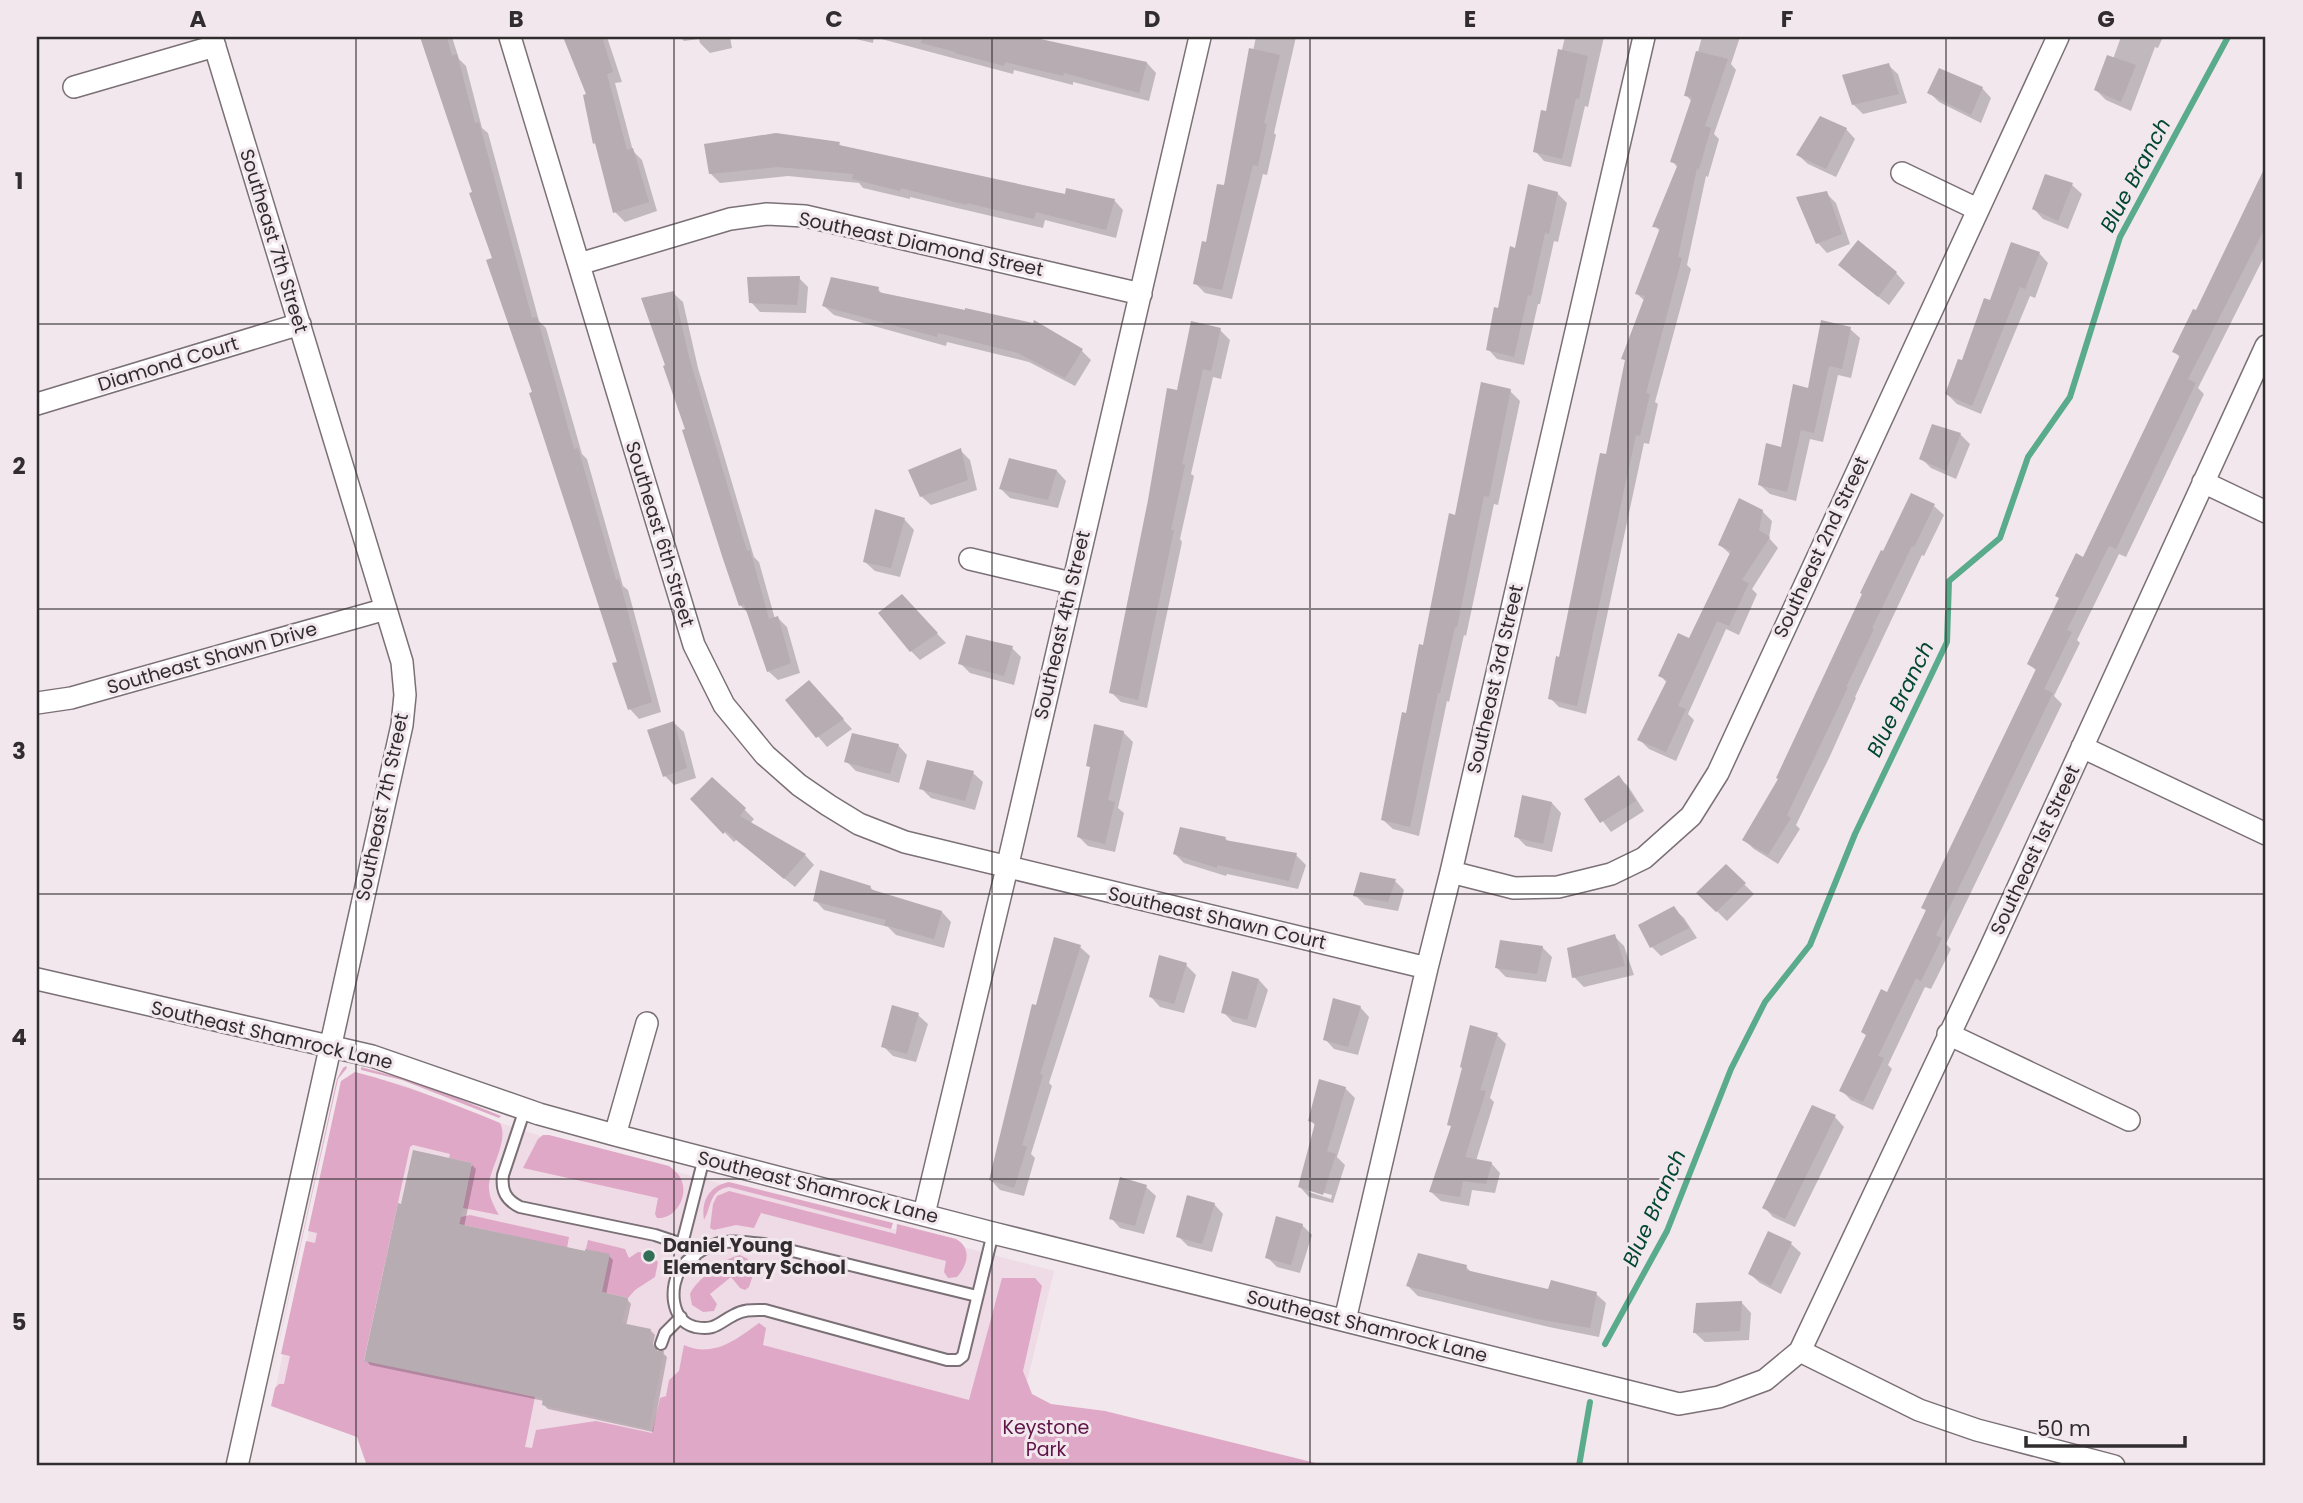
<svg xmlns="http://www.w3.org/2000/svg" width="2303" height="1503" font-family="Poppins,sans-serif">
<style>
.built{fill:#eedbe5}
.green{fill:#dfa8c7}
.shadow{fill:#0003;fill-rule:evenodd}
.lines{fill:none;stroke-linecap:round;stroke-linejoin:round}
.stream{stroke:#5aaa8c;stroke-width:6}
.building{fill:#b6acb1}
.service-casing{stroke:#7a7075;stroke-width:14}
.minor-casing{stroke:#7a7075;stroke-width:24}
.service{stroke:#fff;stroke-width:10}
.minor{stroke:#fff;stroke-width:21}
.grid{fill:none;stroke:#312d2f;stroke-width:2;stroke-opacity:0.55}
.poi-dot{fill:#326d57;stroke:#f1e7ec;stroke-width:2.5}
.labels{text-anchor:middle;dominant-baseline:central;stroke-width:6;stroke-linejoin:round;paint-order:stroke}
.street-label{font-size:19px;fill:#312d2f;stroke:#f1e7ec}
.poi-label{font-size:19px;font-weight:bold;fill:#312d2f;stroke:#f1e7ec;text-anchor:start}
.park-label{font-size:19px;fill:#5f1346;stroke:#f1e7ec}
.water-label{font-size:21px;font-style:italic;fill:#004632;stroke:#f1e7ec}
.neatline{fill:none;stroke:#312d2f;stroke-width:2.5}
.grid-label{font-size:23px;text-anchor:middle;font-weight:bold;fill:#312d2f}
</style>
<rect width="100%" height="100%" fill="#f1e7ec"/>
<path class="built" d="M355 1072 406 1086 500 1123 547 1138 1054 1271 1022 1402 557 1466 273 1401 341 1081Z"/>
<path class="green" d="M346 1066 347 1068 338 1079 270 1382 337 1079 343 1068Z
M361 1067 423 1084 501 1116 499 1118 402 1080 361 1070Z
M355 1072C405 1085 452 1103 500 1123 509 1141 491 1165 489 1184 488 1196 494 1206 499 1215L463 1208 472 1163 449 1158 450 1154 413 1145 410 1147 364 1360 535 1397 525 1447 532 1448 536 1430 596 1421 652 1433 660 1398 666 1396 669 1380 679 1371 684 1345C713 1358 736 1340 759 1323L766 1328 763 1345 969 1400 1002 1278H1035L1042 1286 1023 1371 1032 1394 1051 1404 1105 1411 1328 1466H367L357 1437 271 1406 275 1388 279 1384H284L290 1356 281 1354 306 1241 315 1243 317 1233 308 1231 341 1081Z
M543 1135H549L669 1166C674 1170 679 1174 681 1179 689 1196 676 1219 657 1218L655 1214 658 1198 523 1168 538 1139Z
M729 1182 893 1223 891 1229 729 1187C709 1190 712 1206 704 1220 701 1201 709 1186 729 1182Z
M729 1191 896 1234 897 1224 956 1239C972 1248 968 1265 957 1277L948 1278 944 1272 946 1261 761 1213 754 1228 736 1225 714 1230 710 1228 713 1204 717 1196Z
M470 1215 569 1237 567 1248 459 1224 461 1217Z
M588 1240 625 1249 629 1258 638 1252 650 1254 658 1262 655 1277 635 1290 628 1298 602 1292 586 1249Z
M740 1255 748 1259 744 1273 753 1275 749 1287 745 1290 740 1288 731 1277 710 1294 717 1304 714 1311 703 1312 692 1305 690 1294C695 1281 726 1257 740 1255Z"/>
<path class="shadow" d="M421 37H452L459 59 466 66 482 128 488 133 539 321 546 328 582 454 587 459 623 586 628 590 661 712 639 719 630 709 619 663 474 193Z
M565 37H607L622 82 615 83 633 151 642 160 657 211 625 222 615 212 598 146 595 143 588 95Z
M680 37H730L732 48 710 53 700 43 699 39 684 41Z
M847 37H1017L1147 63 1156 73 1149 101 1073 82V85L1014 70 1013 74 874 37 873 43Z
M1256 37H1296L1274 133 1276 135 1267 175 1263 174 1232 299 1205 293 1195 283 1225 188Z
M1565 37H1604L1588 107 1585 106 1571 167 1544 161 1535 151 1547 113Z
M1702 37H1740L1731 64 1736 70 1714 134 1719 139 1708 177 1706 176 1687 265 1691 269 1655 402 1658 404 1649 444 1644 443 1586 714 1559 707 1550 698 1608 456 1626 361 1623 358 1645 301 1637 294 1661 232 1655 226 1678 168 1672 161 1692 102 1686 95Z
M2121 37H2163L2158 48 2155 47 2131 111 2106 100 2096 90 2113 59Z
M1888 65 1898 74 1907 103 1863 114 1853 104Z
M1982 88 1991 98 1981 123 1939 102 1929 92Z
M1846 129 1855 139 1836 177 1808 164 1798 155Z
M839 144 842 147 1066 196 1114 200 1123 210 1116 238 1045 220 1043 228 910 197V199L863 188 859 183 788 176 720 183 710 173Z
M2266 170V253L2198 388 2204 394 2126 557 2119 554 2077 640 2080 643 2054 696 2062 704 1946 944 1951 949 1931 989 1925 987 1888 1065 1892 1069 1873 1110 1851 1100 1841 1090 1867 1036 1863 1032 1888 994 1927 912 1923 907 2037 671 2029 664 2084 559 2181 358 2174 352 2197 313Z
M2072 185 2082 194 2068 229 2043 219 2034 209Z
M1557 193 1567 203 1558 242 1554 241 1540 304H1538L1524 365 1497 359 1488 349 1500 311Z
M1826 193 1836 203 1850 244 1827 253 1818 243Z
M2039 253 2048 263 2035 298 2030 296 1981 414 1957 404 1947 394 1992 302Z
M1896 273 1905 283 1889 305 1850 275Z
M799 278 808 287 806 313 760 312 751 302Z
M878 289 883 295 1082 351 1091 360 1075 386 1029 362 947 342 946 346 834 315 824 306Z
M673 293 683 302 698 368 754 557 759 562 775 619 778 618 787 627 800 673 778 680 768 671 749 614 740 605 687 431Z
M1850 329 1860 338 1851 378 1838 375 1823 442 1810 439 1796 501 1770 494 1760 485 1782 449 1809 390Z
M1220 330 1230 340 1221 379 1213 377 1191 474 1194 476 1180 539 1182 542 1147 708 1121 702 1111 692 1179 392Z
M1510 391 1520 401 1498 505 1494 504 1466 636 1464 635 1449 702 1447 701 1419 836 1393 829 1383 820 1424 647Z
M1960 434 1970 444 1956 479 1931 468 1922 459Z
M960 450 970 460 977 490 931 505 921 496Z
M1057 471 1066 481 1058 508 1010 498 1001 489Z
M1934 506 1944 515 1924 556 1922 555 1855 697 1856 698 1830 756 1796 825 1800 829 1778 864 1754 849 1744 840Z
M876 511 905 520 914 530 900 577 875 571 865 562Z
M1762 511 1772 521 1769 538 1778 548 1752 589 1757 594 1739 635 1726 629 1688 714 1694 720 1676 761 1649 749 1640 740 1667 683 1660 675 1690 640 1730 554 1720 545Z
M911 606 946 643 920 660 911 651Z
M1012 648 1021 657 1014 685 970 673 960 663Z
M818 692 852 729 827 747 787 700Z
M674 723 684 732 696 778 674 785 665 776Z
M1123 732 1133 742 1118 808 1124 813 1115 852 1088 846 1078 836 1092 769 1088 765Z
M898 745 907 755 899 783 856 771 846 761Z
M973 773 983 782 975 810 931 798 921 788Z
M1618 777 1628 786 1644 811 1611 832 1586 799Z
M692 799 745 810 754 819 750 824 805 855 814 865 795 887 736 840 734 842Z
M1552 803 1561 813 1552 852 1526 846 1516 836Z
M1181 829 1226 839 1229 843 1296 855 1306 865 1298 889 1227 874 1226 876 1184 863 1175 854Z
M1726 866 1754 894 1727 921 1698 893Z
M1395 881 1404 890 1398 911 1365 905 1355 895Z
M870 887 875 892 942 912 951 922 944 948 896 935 888 927 824 910 815 900Z
M1674 909 1684 918 1697 938 1661 956 1651 946Z
M1614 936 1624 946 1634 975 1584 987 1574 977Z
M1080 947 1090 956 1049 1083 1052 1086 1031 1154 1035 1158 1024 1196 1000 1190 991 1180 1038 1008Z
M1542 947 1552 957 1546 982 1506 977 1496 967Z
M1186 965 1196 975 1184 1013 1160 1007 1151 997Z
M1259 980 1268 990 1256 1028 1233 1022 1223 1012Z
M1360 1007 1369 1017 1358 1055 1334 1049 1325 1039Z
M918 1015 928 1024 916 1062 893 1056 883 1046Z
M1497 1035 1506 1044 1490 1098 1494 1102 1476 1161 1491 1163 1500 1173 1495 1193 1472 1190 1469 1206 1441 1201 1431 1192 1452 1127Z
M1345 1088 1355 1098 1337 1157 1345 1165 1333 1203 1309 1197 1300 1187 1316 1126 1310 1120ZM1309 1189 1332 1195 1331 1199 1309 1192Z
M1835 1117 1844 1127 1795 1227 1773 1217 1764 1207Z
M472 1165 476 1169 464 1227 609 1256 613 1260 606 1295 627 1299 631 1304 626 1326 651 1331 655 1335 653 1344 657 1348V1353H663L667 1357 653 1432 548 1409 544 1405V1401L370 1365 366 1360Z
M1146 1187 1156 1196 1144 1234 1120 1228 1111 1218Z
M1214 1204 1223 1214 1212 1252 1188 1246 1178 1236Z
M1302 1225 1312 1235 1300 1273 1277 1267 1267 1257Z
M1769 1234 1791 1244 1801 1253 1781 1294 1760 1283 1750 1274Z
M1466 1267 1472 1273 1549 1291 1596 1294 1606 1303 1599 1337 1549 1327 1418 1296 1408 1286Z
M1742 1303 1751 1313 1749 1340 1705 1342 1695 1333Z"/>
<g class="lines">
<path class="stream" d="M1605 1344 1667 1231 1731 1069 1765 1002 1810 945 1855 834 1947 642 1949 581 2000 538 2028 457 2070 397 2120 237 2228 37
M1579 1466 1590 1402"/>
</g>
<path class="building" d="M420 37H447L452 56 457 54 475 123 479 122 532 318 537 317 574 449 578 448 616 580 619 579 652 702 628 710 612 663 617 662 529 393 532 392 486 260 492 258 469 193 472 192Z
M563 37H602L613 72 607 74 627 150 633 148 649 202 613 213 595 143 593 144 583 95 586 94Z
M922 37H1031L1147 62 1139 93 1064 73 1063 76 1005 62 1004 66 955 53 956 52 921 43Z
M1249 48 1280 55 1264 123 1267 124 1258 166 1253 165 1222 290 1193 284 1202 241 1206 242 1217 184 1224 185Z
M1558 49 1588 56 1579 99 1576 98 1562 159 1533 152 1541 110 1546 111Z
M1696 51 1728 59 1705 126 1711 128 1699 169 1697 168 1678 257 1682 258 1646 393 1650 394 1640 436 1636 435 1577 706 1548 699 1556 656 1559 657 1600 453 1606 454 1625 360 1621 359 1645 296 1635 294 1660 228 1652 227 1678 164 1670 162 1692 97 1684 96Z
M2107 55 2136 65 2121 102 2094 90Z
M1889 63 1899 94 1852 105 1842 75Z
M1939 68 1983 87 1971 115 1927 93Z
M1820 116 1847 128 1826 169 1796 155Z
M776 133 840 142 839 145 1065 194 1066 188 1115 199 1106 230 1036 212 1034 219 967 203V205L901 188 900 191 852 179 853 174 778 167 709 174 704 144Z
M2266 165V226L2188 379 2196 383 2116 549 2109 546 2067 630 2072 632 2044 689 2053 693 1936 935 1942 938 1921 981 1916 978 1878 1056 1884 1058 1863 1102 1839 1091 1866 1035 1861 1032 1881 989 1887 992 1926 910 1921 908 2036 669 2027 664 2059 598 2055 596 2076 553 2083 557 2180 355 2172 352 2193 309 2196 310Z
M2045 174 2073 183 2058 221 2032 209Z
M1528 184 1558 192 1549 234 1545 233 1531 296 1528 295 1514 357 1486 350 1494 307 1498 308 1510 246 1515 248Z
M1827 191 1842 234 1816 244 1796 197Z
M1858 240 1897 272 1878 297 1838 265Z
M2011 242 2040 252 2025 289 2020 287 1972 406 1945 394 1958 359 1962 360 1984 298 1990 300Z
M800 276 797 305 749 303 747 277Z
M831 277 879 287 878 292 965 310V308L1033 323 1034 320 1083 349 1065 378 1018 353 938 333 937 337 822 306Z
M674 291 689 357 747 551 750 550 769 619 778 616 791 663 767 672 744 604 739 606 723 559 682 430 685 429 663 366 665 365 641 298Z
M1821 320 1851 327 1842 369 1829 366 1814 433 1801 430 1787 492 1758 485 1766 443 1781 447 1793 384 1808 388Z
M1191 321 1221 328 1211 371 1203 369 1182 464 1185 465 1171 530H1174L1138 700 1109 693 1148 500 1167 388 1177 390Z
M1481 382 1511 389 1489 497 1484 496 1457 627H1455L1440 693H1438L1410 827 1381 820 1402 712 1406 713 1419 644 1423 645 1449 513 1455 515Z
M1932 424 1961 433 1946 471 1919 459Z
M961 448 968 480 920 497 908 470Z
M1009 458 1057 470 1048 500 999 489Z
M1911 493 1935 504 1914 547 1912 546 1872 628 1874 629 1846 687H1848L1787 815 1791 818 1768 855 1742 840 1778 779 1776 778 1862 594 1860 593 1881 550 1883 551Z
M1739 498 1763 510 1759 530 1770 537 1742 580 1749 583 1729 626 1717 621 1678 706 1686 709 1666 752 1637 740 1667 680 1658 676 1678 633 1689 638 1731 551 1718 545Z
M875 509 905 518 891 568 863 562Z
M902 594 938 633 910 652 878 613Z
M966 635 1013 646 1004 676 958 664Z
M809 680 844 719 816 738 785 700Z
M674 721 687 768 663 777 647 730Z
M1094 724 1124 731 1108 800 1115 802 1105 844 1077 837 1090 767 1086 766Z
M852 733 899 744 890 774 844 762Z
M927 760 974 771 965 801 919 789Z
M1619 775 1636 801 1600 823 1584 799Z
M712 777 746 808 740 816 806 854 784 879 726 831 723 834 690 799Z
M1522 795 1552 802 1543 844 1514 837Z
M1180 827 1226 837 1225 840 1297 853 1289 881 1217 865V868L1173 854Z
M1726 864 1746 883 1716 912 1696 893Z
M820 870 871 886 870 889 942 911 934 939 884 925 886 920 813 901Z
M1360 872 1396 879 1388 902 1353 896Z
M1674 906 1689 928 1650 948 1638 925Z
M1615 934 1625 966 1572 978 1567 948Z
M1054 937 1081 945 1040 1074 1043 1075 1022 1145 1027 1147 1014 1188 989 1180 1032 1004 1036 1005Z
M1500 940 1543 946 1537 974 1495 968Z
M1159 955 1187 963 1174 1004 1149 997Z
M1232 971 1259 979 1247 1020 1221 1013Z
M1333 998 1361 1006 1348 1047 1323 1040Z
M892 1005 919 1013 907 1054 881 1047Z
M1470 1025 1498 1033 1480 1090 1486 1091 1465 1157 1492 1162 1486 1184 1463 1181 1460 1197 1429 1192 1451 1126 1447 1125 1462 1068 1460 1067Z
M1319 1079 1346 1087 1327 1151 1336 1154 1323 1195 1298 1187 1315 1123 1308 1121Z
M1812 1105 1836 1115 1785 1219 1762 1208Z
M413 1150 472 1163 459 1224 585 1251V1249L610 1254 602 1292 628 1298 622 1323 651 1329 649 1341 653 1342V1346L658 1351H664L649 1429 542 1405 543 1398 364 1361 398 1203 401 1204Z
M1120 1177 1147 1185 1135 1226 1109 1219Z
M1187 1195 1215 1203 1202 1244 1176 1237Z
M1276 1216 1303 1224 1291 1265 1265 1258Z
M1768 1231 1792 1242 1771 1286 1748 1274Z
M1418 1253 1467 1265 1466 1270 1548 1289 1551 1280 1597 1292 1590 1328 1537 1319 1406 1286Z
M1742 1301 1740 1331 1693 1333 1696 1303Z"/>
<g class="lines">
<defs>
<path id="service" d="M525 1109 503 1175C501 1191 506 1200 520 1207L655 1235 682 1244 695 1256
M682 1244 704 1158
M977 1296 764 1244C749 1243 731 1239 716 1244 705 1247 688 1258 681 1268 669 1286 670 1321 695 1327 715 1331 718 1323 734 1315 744 1309 754 1310 765 1310L947 1360H958L963 1356 993 1233
M661 1344 665 1333 681 1317"/>
<path id="minor" d="M212 37 402 662 405 695 402 725 237 1466
M510 37 694 645 724 705 765 755 799 785 828 805 859 824 905 842 1427 968
M74 87 215 46
M1902 173 1977 209
M579 264 730 219 767 214 805 216 1141 294
M37 404 300 324
M2203 482 2266 512
M970 559 1071 583
M37 703 71 698 386 609
M2082 747 2266 834
M1451 872 1514 888 1558 887 1611 874 1644 858 1691 816 1718 773 2058 37
M37 979 372 1056 539 1114 615 1135 993 1233 1679 1404 1719 1397 1765 1380 1800 1351 1919 1410 1977 1430 2114 1466
M1948 1034 2129 1120
M615 1135 647 1023
M924 1214 1007 868 1200 37
M1345 1320 1427 968 1451 872 1644 37
M1800 1351 1988 953 2266 346"/>
</defs>
<use href="#service" class="service-casing"/>
<use href="#minor" class="minor-casing"/>
<use href="#service" class="service"/>
<use href="#minor" class="minor"/>
</g>
<path class="grid" d="M356 37V1466M674 37V1466M992 37V1466M1310 37V1466M1628 37V1466M1946 37V1466M37 324H2266M37 609H2266M37 894H2266M37 1179H2266"/>
<circle class="poi-dot" cx="649" cy="1256" r="7"/>
<g class="labels">
<g class="street-label">
<text transform="translate(274 241) rotate(73)">Southeast 7th Street</text>
<text transform="translate(921 244) rotate(12)">Southeast Diamond Street</text>
<text transform="translate(168 364) rotate(-17)">Diamond Court</text>
<text transform="translate(660 534) rotate(73)">Southeast 6th Street</text>
<text transform="translate(1821 547) rotate(-65)">Southeast 2nd Street</text>
<text transform="translate(1062 625) rotate(-77)">Southeast 4th Street</text>
<text transform="translate(212 658) rotate(-16)">Southeast Shawn Drive</text>
<text transform="translate(1495 679) rotate(-77)">Southeast 3rd Street</text>
<text transform="translate(382 807) rotate(-78)">Southeast 7th Street</text>
<text transform="translate(2035 850) rotate(-65)">Southeast 1st Street</text>
<text transform="translate(1217 918) rotate(13)">Southeast Shawn Court</text>
<text transform="translate(272 1035) rotate(13)">Southeast Shamrock Lane</text>
<text transform="translate(818 1187) rotate(14)">Southeast Shamrock Lane</text>
<text transform="translate(1367 1326) rotate(14)">Southeast Shamrock Lane</text>
</g>
<g class="poi-label">
<text x="663" y="1245">Daniel Young<tspan x="663" dy="22">Elementary School</tspan></text>
</g>
<g class="park-label">
<text x="1046" y="1427">Keystone<tspan x="1046" dy="22">Park</tspan></text>
</g>
<g class="water-label">
<text transform="translate(2135 175) rotate(-62)">Blue Branch</text>
<text transform="translate(1900 699) rotate(-64)">Blue Branch</text>
<text transform="translate(1654 1208) rotate(-66)">Blue Branch</text>
</g>
</g>
<rect width="2303" height="1503" fill="none" stroke="#f1e7ec" stroke-width="77"/>
<path d="M2026 1436v10h159v-10" fill="none" stroke="#312d2f" stroke-width="3.5"/>
<text x="2037" y="1436" font-size="21" fill="#312d2f" stroke="#f1e7ec" stroke-width="5" paint-order="stroke">50 m</text>
<rect x="38" y="38" width="2226" height="1426" class="neatline"/>
<g class="grid-label">
<text x="198" y="27">A</text>
<text x="516" y="27">B</text>
<text x="834" y="27">C</text>
<text x="1152" y="27">D</text>
<text x="1470" y="27">E</text>
<text x="1787" y="27">F</text>
<text x="2106" y="27">G</text>
<text x="19" y="189">1</text>
<text x="19" y="474">2</text>
<text x="19" y="759">3</text>
<text x="19" y="1045">4</text>
<text x="19" y="1330">5</text>
</g>
</svg>
